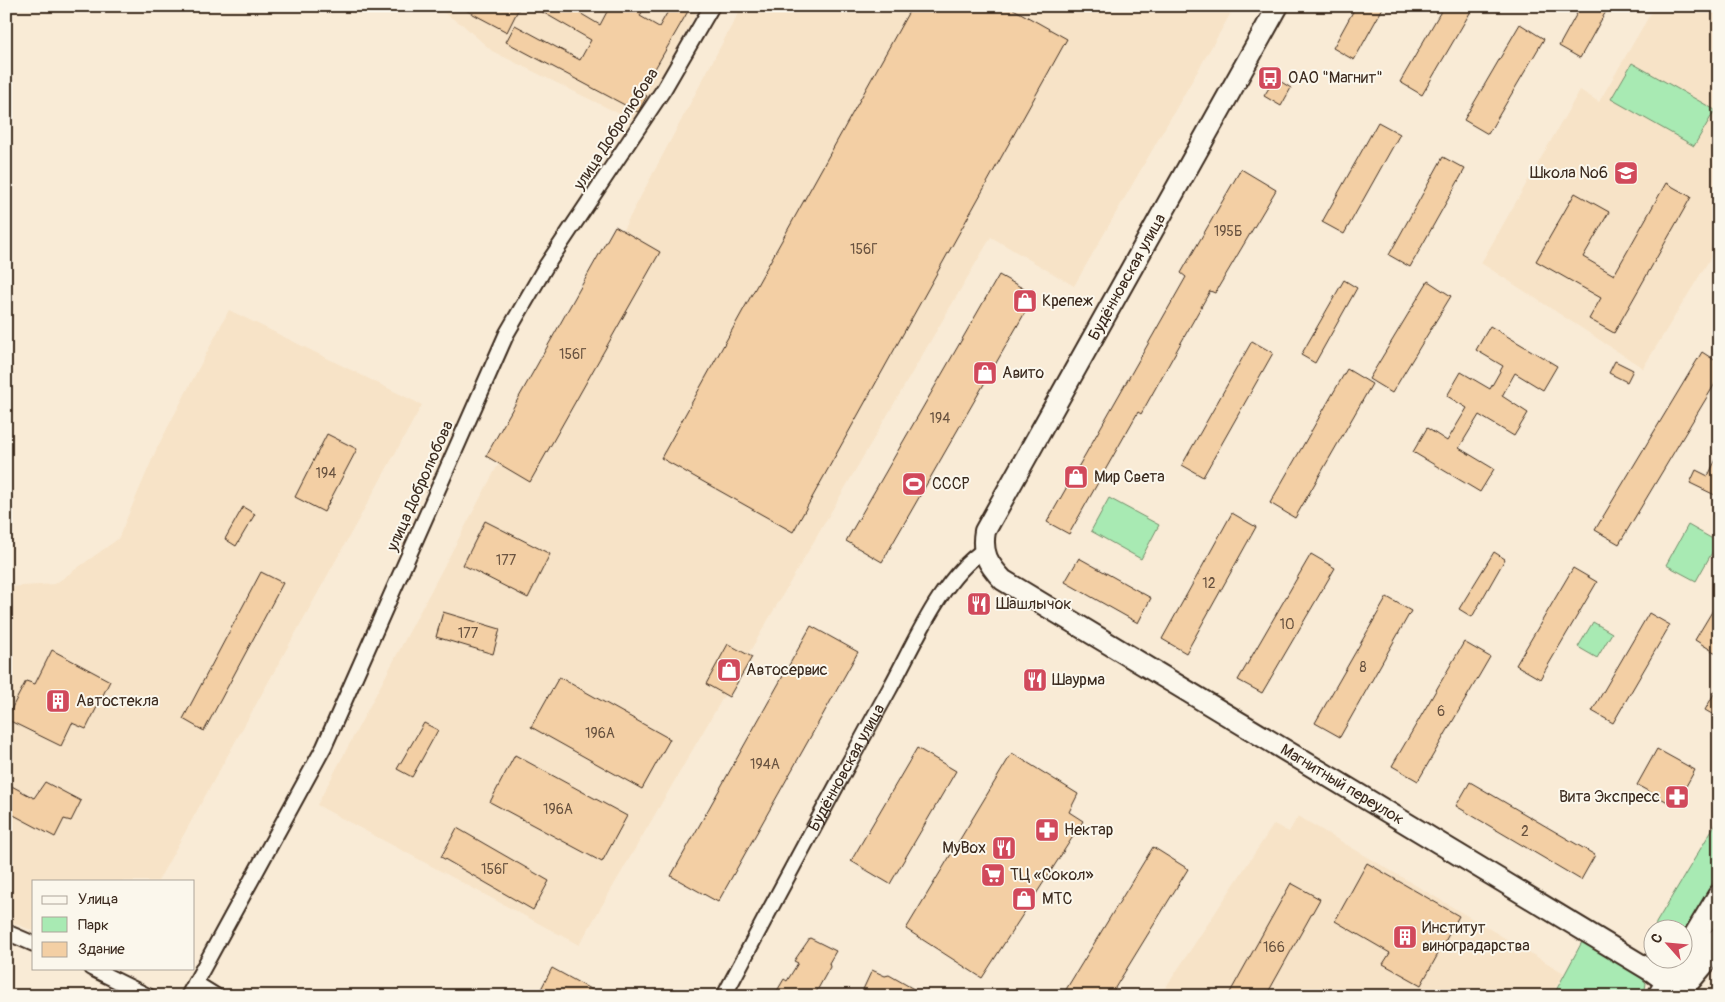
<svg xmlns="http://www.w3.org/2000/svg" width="1725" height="1002" font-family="Pangolin,sans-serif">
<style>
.built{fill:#f7e3c7}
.green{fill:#a8eab3;stroke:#728a68}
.building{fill:#f3cfa4;stroke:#3b2a1e}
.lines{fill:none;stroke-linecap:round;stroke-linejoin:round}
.minor-casing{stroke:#3b2a1e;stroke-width:18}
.secondary-casing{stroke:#3b2a1e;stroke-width:24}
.primary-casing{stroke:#3b2a1e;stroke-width:26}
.minor{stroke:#fbf7ec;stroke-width:14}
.secondary{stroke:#fbf7ec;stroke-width:20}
.primary{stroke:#fbf7ec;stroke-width:22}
.labels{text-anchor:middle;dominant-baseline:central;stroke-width:4;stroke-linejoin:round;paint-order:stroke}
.number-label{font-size:14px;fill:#695340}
.poi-label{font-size:16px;fill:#3b2a1e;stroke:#fbf7ec;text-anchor:start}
.street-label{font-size:16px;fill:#3b2a1e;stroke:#fbf7ec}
</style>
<rect width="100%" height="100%" fill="#f9ebd6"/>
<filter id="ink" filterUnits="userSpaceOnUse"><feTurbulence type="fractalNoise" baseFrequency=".02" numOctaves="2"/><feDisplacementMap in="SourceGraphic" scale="10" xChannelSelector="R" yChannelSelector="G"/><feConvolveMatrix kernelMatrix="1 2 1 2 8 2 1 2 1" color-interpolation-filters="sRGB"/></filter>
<g filter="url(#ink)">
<path class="built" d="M433 6H700L638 119 632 120 492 51 463 25Z
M742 6H1235L1074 286 991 237 579 945 317 805Z
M1655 6H1719V244L1643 368 1481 263 1580 90 1599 102Z
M229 310 422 405 158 881H34V931L6 920V587L55 584 118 539 157 448Z
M1298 816 1564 973 1551 996H1160L1274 824 1289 832Z"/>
<path class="green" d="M1632 63 1715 110 1694 146 1611 99Z
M1109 498 1159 525 1141 559 1091 531Z
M1688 525 1718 542 1696 581 1666 565Z
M1593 622 1612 633 1597 658 1578 647Z
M1719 818V872L1683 934 1682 930 1655 929 1656 923Z
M1582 942 1634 970 1646 983 1644 996H1553Z"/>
<path class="building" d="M458 6H520L507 32Z
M532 6H581L578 12 600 25 610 6H645L640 16 659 27 671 6H691L641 93 647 96 638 112 506 42 515 25 580 60 591 40Z
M912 6H1008L1067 39 793 532 661 458Z
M1356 6H1384L1354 60 1333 48Z
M1444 6H1474L1422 95 1400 82Z
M1581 6H1609L1580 58 1559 46Z
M1520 24 1544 39 1488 134 1464 120Z
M1275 78 1291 88 1281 106 1264 96Z
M1378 122 1400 134 1344 234 1322 222Z
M1443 157 1465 169 1410 267 1389 255Z
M1241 169 1276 190 1215 293 1210 291 1141 414 1138 412 1069 534 1047 522 1186 277 1181 273Z
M1666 183 1691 197 1614 333 1589 319 1601 298 1536 261 1575 193 1609 212 1583 257 1614 275Z
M615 226 660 252 530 482 486 456Z
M999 275 1035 295 882 562 846 541Z
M1344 280 1357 288 1315 363 1301 355Z
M1428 281 1451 296 1392 393 1369 379Z
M1490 326 1557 366 1543 390 1515 373 1502 396 1528 413 1514 436 1479 415 1459 448 1494 469 1480 492 1413 452 1427 428 1447 441 1467 408 1447 396 1461 372 1490 389 1503 366 1476 350Z
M1252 341 1273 353 1203 477 1182 465Z
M1702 352 1719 363V377L1619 544 1595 530Z
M1615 361 1633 370 1627 382 1609 373Z
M1347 369 1372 384 1295 518 1270 503Z
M327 434 357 449 324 512 295 497Z
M1719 453V497L1690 483 1696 470 1708 476Z
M243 507 255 514 236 546 225 539Z
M1232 513 1256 527 1186 653 1162 639Z
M485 521 550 554 528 598 463 565Z
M1494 552 1505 559 1472 617 1459 609Z
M1311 554 1335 568 1262 693 1238 680Z
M1079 558 1151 598 1138 623 1065 582Z
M1573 568 1597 582 1540 679 1516 665Z
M261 572 283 583 204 731 183 719Z
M1387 597 1411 611 1340 737 1315 723Z
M1719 600V655L1695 640Z
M443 612 500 629 493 654 436 637Z
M1649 613 1670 625 1613 723 1592 711Z
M811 626 858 652 718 902 671 876Z
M1464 642 1490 657 1418 781 1392 766Z
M728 644 752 657 729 697 706 684Z
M52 650 110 681 86 729 72 723 61 746 6 719 26 681 35 684Z
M559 677 670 739 642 789 531 727Z
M1719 685V718L1705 710Z
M424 723 438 730 412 777 397 769Z
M917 748 956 771 890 884 851 861Z
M1657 749 1695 770 1675 806 1637 785Z
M1012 753 1078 794 1069 812 1083 821 982 978 906 929Z
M515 755 627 816 602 862 490 802Z
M45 782 81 801 71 821 64 819 55 837 6 811V783L34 798Z
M1470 782 1595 855 1581 880 1456 806Z
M457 828 549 881 533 910 441 857Z
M1153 847 1188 869 1110 996H1062Z
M1367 863 1459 916 1421 985 1383 964 1390 953 1335 921Z
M1291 883 1320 899 1266 996H1228Z
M810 938 836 951 829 963 830 967 814 996H774L784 979 787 981 798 963 794 961Z
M552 968 603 996H553L541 989Z
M872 970 885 976 889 975 926 996H860Z"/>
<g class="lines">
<defs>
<g id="minor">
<path d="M6 932 34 944"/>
<path d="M91 968 148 996"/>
<path d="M195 983 216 996"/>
<path d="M188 996 324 747 507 333 546 266 664 89 712 6"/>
<path id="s1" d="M724 996C778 894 833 791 889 690 914 645 940 579 984 550"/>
</g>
<g id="secondary">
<path id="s2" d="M1278 6 985 531C981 553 988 564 1003 580L1653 972 1680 992"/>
</g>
<path id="primary" d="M1682 958 1719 896
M1659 996 1681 960
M1676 996 1703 964 1719 939"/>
</defs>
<use href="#minor" class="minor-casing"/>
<use href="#secondary" class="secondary-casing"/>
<use href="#primary" class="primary-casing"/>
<use href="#minor" class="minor"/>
<use href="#secondary" class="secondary"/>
<use href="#primary" class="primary"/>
</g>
</g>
<defs>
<symbol id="bus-square" viewBox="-11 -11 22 22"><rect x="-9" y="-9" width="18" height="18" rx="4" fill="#d1495b" stroke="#fbf7ec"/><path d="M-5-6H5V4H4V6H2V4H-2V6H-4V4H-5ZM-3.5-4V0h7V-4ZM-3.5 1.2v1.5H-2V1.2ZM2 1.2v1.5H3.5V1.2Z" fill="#fff"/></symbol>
<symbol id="school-square" viewBox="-11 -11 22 22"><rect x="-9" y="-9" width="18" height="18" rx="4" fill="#d1495b" stroke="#fbf7ec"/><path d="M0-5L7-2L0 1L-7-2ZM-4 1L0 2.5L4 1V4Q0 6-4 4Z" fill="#fff"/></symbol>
<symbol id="shop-square" viewBox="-11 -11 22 22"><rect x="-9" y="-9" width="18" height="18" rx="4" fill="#d1495b" stroke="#fbf7ec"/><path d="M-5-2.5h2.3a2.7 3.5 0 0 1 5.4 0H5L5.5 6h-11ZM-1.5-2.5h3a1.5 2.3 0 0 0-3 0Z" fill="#fff"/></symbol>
<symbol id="stadium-square" viewBox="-11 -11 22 22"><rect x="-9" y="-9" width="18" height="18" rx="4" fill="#d1495b" stroke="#fbf7ec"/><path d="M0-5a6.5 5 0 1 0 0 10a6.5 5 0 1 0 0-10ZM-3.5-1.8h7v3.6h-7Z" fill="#fff"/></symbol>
<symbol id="restaurant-square" viewBox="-11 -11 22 22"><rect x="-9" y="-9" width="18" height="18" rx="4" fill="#d1495b" stroke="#fbf7ec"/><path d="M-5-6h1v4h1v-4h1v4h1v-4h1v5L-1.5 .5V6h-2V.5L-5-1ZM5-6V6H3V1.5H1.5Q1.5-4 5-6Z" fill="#fff"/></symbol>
<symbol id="building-square" viewBox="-11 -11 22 22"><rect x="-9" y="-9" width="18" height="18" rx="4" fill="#d1495b" stroke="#fbf7ec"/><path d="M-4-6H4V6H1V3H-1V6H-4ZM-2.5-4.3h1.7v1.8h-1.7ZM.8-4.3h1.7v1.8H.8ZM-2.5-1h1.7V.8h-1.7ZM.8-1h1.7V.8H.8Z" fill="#fff"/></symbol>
<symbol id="pharmacy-square" viewBox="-11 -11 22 22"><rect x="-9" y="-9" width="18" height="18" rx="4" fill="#d1495b" stroke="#fbf7ec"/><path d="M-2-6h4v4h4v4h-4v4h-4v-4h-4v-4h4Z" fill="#fff"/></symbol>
<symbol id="supermarket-square" viewBox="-11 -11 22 22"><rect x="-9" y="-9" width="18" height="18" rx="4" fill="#d1495b" stroke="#fbf7ec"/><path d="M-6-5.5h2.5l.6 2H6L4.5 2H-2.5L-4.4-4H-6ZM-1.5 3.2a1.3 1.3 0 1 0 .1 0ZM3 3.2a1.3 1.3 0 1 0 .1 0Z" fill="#fff"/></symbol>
</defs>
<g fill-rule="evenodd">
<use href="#bus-square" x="1256" y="64" width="28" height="28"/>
<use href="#school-square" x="1612" y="159" width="28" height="28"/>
<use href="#shop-square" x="1011" y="287" width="28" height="28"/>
<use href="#shop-square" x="971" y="359" width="28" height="28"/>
<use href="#shop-square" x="1062" y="463" width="28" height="28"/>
<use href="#stadium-square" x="900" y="470" width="28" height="28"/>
<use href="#restaurant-square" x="965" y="590" width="28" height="28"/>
<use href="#shop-square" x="715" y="656" width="28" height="28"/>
<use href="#restaurant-square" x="1021" y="666" width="28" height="28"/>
<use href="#building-square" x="44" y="687" width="28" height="28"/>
<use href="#pharmacy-square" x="1663" y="783" width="28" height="28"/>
<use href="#pharmacy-square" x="1033" y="816" width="28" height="28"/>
<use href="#restaurant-square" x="990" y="834" width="28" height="28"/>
<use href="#supermarket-square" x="979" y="861" width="28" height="28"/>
<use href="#shop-square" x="1010" y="885" width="28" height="28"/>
<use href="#building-square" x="1391" y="923" width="28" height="28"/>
</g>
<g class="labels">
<g class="number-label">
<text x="1228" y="231">195Б</text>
<text x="864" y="249">156Г</text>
<text x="573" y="354">156Г</text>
<text x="940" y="418">194</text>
<text x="326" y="473">194</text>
<text x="506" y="560">177</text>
<text x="1209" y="583">12</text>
<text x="1287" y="624">10</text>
<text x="468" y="633">177</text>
<text x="1363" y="667">8</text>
<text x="1441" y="711">6</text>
<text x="600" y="733">196А</text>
<text x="765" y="764">194А</text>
<text x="558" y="809">196А</text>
<text x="1525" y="831">2</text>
<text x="495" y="869">156Г</text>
<text x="1274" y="947">166</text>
</g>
<g class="poi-label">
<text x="1288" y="78">ОАО "Магнит"</text>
<text x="1608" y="173" text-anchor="end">Школа №6</text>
<text x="1042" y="301">Крепеж</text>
<text x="1002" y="373">Авито</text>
<text x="1094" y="477">Мир Света</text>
<text x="932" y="484">СССР</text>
<text x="996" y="604">Шашлычок</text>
<text x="746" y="670">Автосервис</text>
<text x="1052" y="680">Шаурма</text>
<text x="76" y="701">Автостекла</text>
<text x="1660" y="797" text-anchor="end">Вита Экспресс</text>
<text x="1064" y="830">Нектар</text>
<text x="986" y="848" text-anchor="end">MyBox</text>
<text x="1010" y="875">ТЦ «Сокол»</text>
<text x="1042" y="899">МТС</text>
<text x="1422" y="928">Институт<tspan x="1422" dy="18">виноградарства</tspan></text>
</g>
<g class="street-label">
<text transform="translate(616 129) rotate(-57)">улица Добролюбова</text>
<text transform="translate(1127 277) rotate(-61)">Будённовская улица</text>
<text transform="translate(420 486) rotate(-66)">улица Добролюбова</text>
<text stroke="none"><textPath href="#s1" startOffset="259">Будённовская улица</textPath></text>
<text stroke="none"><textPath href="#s2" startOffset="1052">Магнитный переулок</textPath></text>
</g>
</g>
<rect width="1725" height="1002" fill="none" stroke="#fbf7ec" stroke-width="25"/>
<rect x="12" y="12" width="1700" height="977" fill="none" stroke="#3b2a1e" stroke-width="2" filter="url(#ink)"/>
<rect x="32" y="880" width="162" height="90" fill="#fbf7ec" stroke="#aea59a"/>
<rect x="42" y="896" width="25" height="8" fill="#fbf7ec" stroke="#aea59a"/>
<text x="78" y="904" font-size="15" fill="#3b2a1e">Улица</text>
<rect x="42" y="917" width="25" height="15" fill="#a8eab3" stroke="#aea59a"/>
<text x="78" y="930" font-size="15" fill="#3b2a1e">Парк</text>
<rect x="42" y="942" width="25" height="15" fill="#f3cfa4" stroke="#aea59a"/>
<text x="78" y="954" font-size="15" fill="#3b2a1e">Здание</text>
<g transform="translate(1668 944) rotate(297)"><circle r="24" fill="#fbf7ec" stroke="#aea59a"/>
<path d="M0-4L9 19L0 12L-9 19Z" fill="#d1495b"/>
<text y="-8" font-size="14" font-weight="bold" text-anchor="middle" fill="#3b2a1e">С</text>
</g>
</svg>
